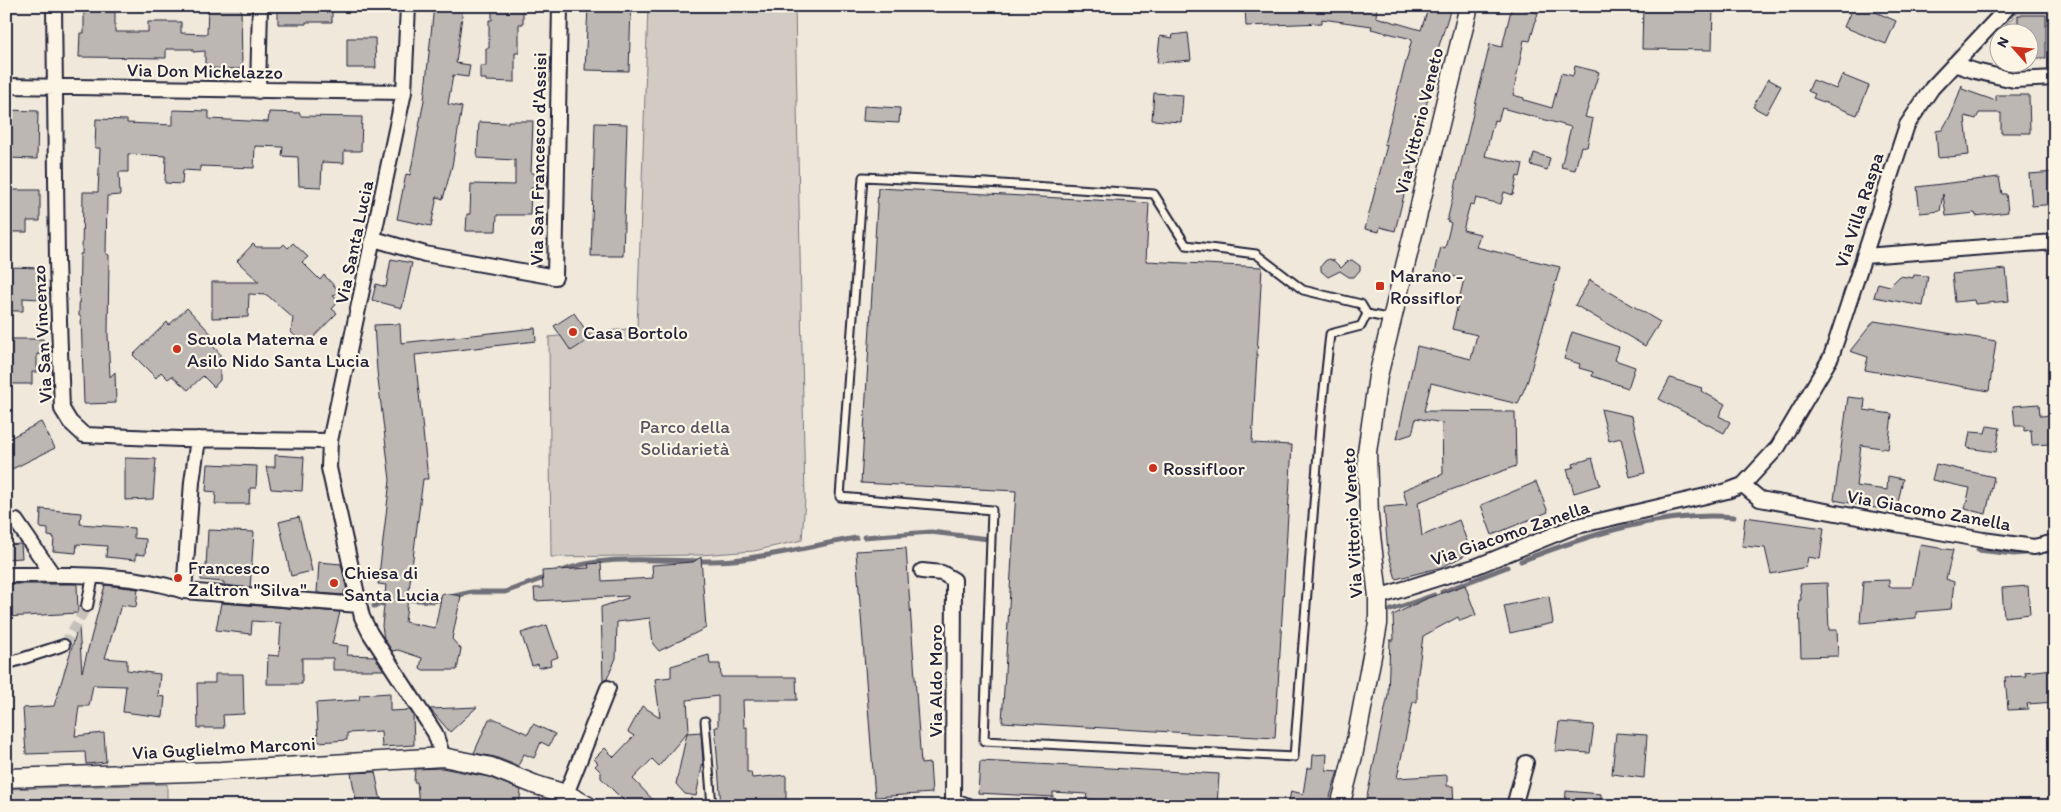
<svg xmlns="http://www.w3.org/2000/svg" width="2061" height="812" font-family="Itim,sans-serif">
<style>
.green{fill:#d1cbc3;stroke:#7a767f}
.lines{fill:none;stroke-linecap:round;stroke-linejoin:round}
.stream{stroke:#716f79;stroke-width:5}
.building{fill:#bcb7b3;stroke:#22223b}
.pedestrian-tunnel{stroke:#c6c0bb;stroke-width:10;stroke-dasharray:10 5;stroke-linecap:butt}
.service-casing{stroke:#22223b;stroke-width:11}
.pedestrian-casing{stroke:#22223b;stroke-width:14}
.minor-casing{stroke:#22223b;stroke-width:18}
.tertiary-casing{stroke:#22223b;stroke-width:21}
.service{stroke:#fcf5e5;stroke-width:7}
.pedestrian{stroke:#fcf5e5;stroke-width:10}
.minor{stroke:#fcf5e5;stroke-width:14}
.tertiary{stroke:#fcf5e5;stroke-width:18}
.poi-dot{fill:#c8321e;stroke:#fcf5e5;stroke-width:2}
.labels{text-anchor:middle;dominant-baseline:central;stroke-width:4.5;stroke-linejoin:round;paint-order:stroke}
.street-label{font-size:19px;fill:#22223b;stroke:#fcf5e5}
.poi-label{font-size:19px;fill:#22223b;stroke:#fcf5e5;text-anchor:start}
.park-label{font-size:19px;fill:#575564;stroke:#fcf5e5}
</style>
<rect width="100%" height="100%" fill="#efe8db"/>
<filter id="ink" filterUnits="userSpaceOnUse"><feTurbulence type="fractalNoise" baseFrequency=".02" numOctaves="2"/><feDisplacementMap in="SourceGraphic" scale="10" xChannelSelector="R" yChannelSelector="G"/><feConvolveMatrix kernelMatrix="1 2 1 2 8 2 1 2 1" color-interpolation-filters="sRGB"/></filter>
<g filter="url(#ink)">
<path class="green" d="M648 6H795L805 499 802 540 754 551 700 555 551 557 549 337 637 328Z
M2024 6H2055V24H2006Z
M167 784V806H6V789Z"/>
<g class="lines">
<path class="stream" d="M864 537 931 532 988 539
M1978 550 2014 554 2055 550
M1521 561C1588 535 1661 511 1734 517
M559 572C613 550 676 565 733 560 774 556 815 545 856 538
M1442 592 1507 567
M401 599 433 601 472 592H505L547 577
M374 606 391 601
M1391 610 1434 595"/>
</g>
<path class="building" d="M208 6H241L242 69 205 68V51L193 52V49H166V58L79 57 80 33H84V11L115 12V32H148V22H181V33L207 34Z
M278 6H332V22H306V24H278Z
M434 6 463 8 456 63 470 65 468 77 453 75 448 104 462 107 452 166 443 199 437 197 431 226 397 219 406 174 410 175 424 100Z
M492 6H523V24H519V53H515V82L486 81V79H480V66H486V48H489V20H492Z
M588 6H631L629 71 585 70Z
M1245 6H1337L1349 8V6H1377L1376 17 1421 30 1429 6H1435L1450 11 1438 49 1440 50 1395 231 1380 227 1379 232 1365 229 1387 145 1384 144 1412 39 1371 29 1372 26 1322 19V23L1246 26Z
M1512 6 1538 13 1530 41 1524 40 1513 95 1524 98V100L1552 108 1561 73 1573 76 1575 66 1599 72 1585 117 1593 119 1587 147 1581 146 1575 170 1561 167 1571 127 1502 108 1498 121 1494 120 1485 156 1523 164 1520 177 1517 176 1513 195 1504 192 1501 204 1476 198 1474 205 1470 204 1463 230 1480 234 1476 247 1560 267 1528 380 1518 404 1431 383 1424 411 1515 412 1516 466 1418 502 1422 536 1459 520 1471 552 1442 567 1396 579 1388 552 1384 507 1407 505 1403 490 1443 474 1442 423 1416 418 1412 434 1397 439 1417 346 1471 359 1477 335 1452 329 1464 279 1435 272 1441 247 1445 248 1451 223 1447 221 1490 44 1502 47Z
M1643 6H1713L1712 50 1642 49Z
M1853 6H1862L1896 21 1886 44 1844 27Z
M2018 15H2046V58H2028V32H2018Z
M1188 33 1191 60 1157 63 1160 36 1173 38 1172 35Z
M347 38H375L376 68H347Z
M1842 75 1869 86 1857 115 1813 98 1815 94 1808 91 1813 80 1836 89Z
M1768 79 1781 86 1766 114 1753 107Z
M1962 85V89L1996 101V95H2029L2030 133H2001V113H1979L1976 119 1965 116 1969 155 1938 158 1936 131 1942 130 1952 113Z
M1154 93 1183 95 1181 122 1152 120Z
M864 106 900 108 899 123 863 121Z
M6 110 38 111 37 159 6 158Z
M173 110 209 111V119L268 122 269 112 300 113V116L362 117 361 151H344V163L322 162 321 187 299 186 298 157 282 156 283 147 255 146 254 168 200 166V171L183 170 182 184 165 183 166 156 128 154V172H119L120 195 107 196 106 254 109 255 108 335 110 377 115 372 116 403 84 404 81 316H79L80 254H82L83 192H98L100 148H95L96 119 127 120V123L173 125Z
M508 121H533L531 173H547L548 188H531L530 215H497L496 231H466L467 214H470L471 184 515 185V160L477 158 479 122 508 123Z
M595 123 627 124 623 256H591Z
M1534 153 1550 158 1547 170 1531 165Z
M2055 172V204L2032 206 2029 174Z
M1999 177 2002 194H2006L2008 212 1976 216 1975 213 1946 216 1943 194 1940 211 1920 213 1917 187Z
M878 188 1149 203 1146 261 1262 267 1252 443 1292 445 1275 738 1002 722 1016 491 861 483Z
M6 190H40V221H27V232H6Z
M293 243 308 257 302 262 320 280 324 275 339 291 333 296 339 301 332 309 337 313 305 346 291 332 293 318 267 295 249 294 248 317 212 318V282H259L237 261 253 244 256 247H281L284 244 288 248Z
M391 259 412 263 402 308 372 300 376 284 386 287Z
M1329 259 1334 261 1341 268 1348 261 1352 260 1360 266V270L1354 277H1349L1340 271 1328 277 1321 271V266L1325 261Z
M7 267 41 268 40 299 23 298V311H6Z
M2006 269 2009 301 1975 304 1974 300 1955 302 1952 274Z
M1914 275 1928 276 1923 306 1874 297 1878 283 1890 286 1900 276 1913 278Z
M1590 280 1660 322 1645 346 1575 305Z
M187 308 217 340 212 345 220 354V380L214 387 203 376 188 390 172 376 168 379 161 372 156 378 133 355 167 322 169 325Z
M574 313 591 338 571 351 554 326Z
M1874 321 1996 341 1989 391 1865 370 1868 357 1850 351Z
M400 324 401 343 535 328 536 341 415 355 428 479H423L405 622 435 628 442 593 461 596 452 639 461 649 457 670H423L420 668 422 658 398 650 392 651 384 639 382 626 386 585 378 584 390 480 377 371 374 325Z
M1572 332 1619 347 1615 360 1635 367 1628 388 1592 376 1593 372 1579 368 1580 364 1564 359Z
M6 339H43V354H37V372H32V384H6Z
M1670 378 1702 388 1701 391 1725 404 1719 416 1730 422 1724 433 1659 399Z
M1848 397 1865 399 1864 410 1892 414 1888 449 1861 445 1856 486 1887 490 1888 476 1903 479 1896 512 1834 500Z
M2039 404 2040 416 2055 415V436L2050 437V444L2032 445 2031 430 2024 431V426H2015L2013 406Z
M1601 409 1632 416 1645 473 1630 477 1621 438 1609 441Z
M41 422 55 448 6 472V440Z
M1987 426 2000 428 1996 452 1967 448 1970 432 1985 433Z
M275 455 304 457 302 491 271 489 266 467H275Z
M125 458 156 459 153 499 125 500Z
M1592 458 1600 485 1574 493 1567 469 1574 467 1573 464Z
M208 464 257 466 256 488H250L249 504H215L216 492 206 491Z
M1936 464 1994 477 1986 514 1965 509 1970 488 1932 480Z
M1536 482 1548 512 1492 535 1481 505Z
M41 509 81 513 80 524 134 528V538L146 539 145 555 136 554V560L106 557 107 546 77 544 76 553 53 551 54 537 48 536V529L40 528Z
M299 517 312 571 291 576 279 522Z
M1745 517 1824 528 1820 559 1808 557 1806 567 1771 574 1765 548 1742 546Z
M208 530 254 532 250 588 224 585V582L201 580V567H206Z
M21 544 22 558 6 559V545Z
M1920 545 1953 550 1946 579 1954 582 1951 609 1916 612V618L1860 623 1863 581 1889 580V587H1912Z
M906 548 921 764 930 763 932 793 875 797 856 551Z
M701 557 706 628 659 651 653 644 650 618 617 622 616 658 607 679 603 681 601 607 628 598V596L535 601 534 588H543L542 571 589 568 588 564 601 563 602 581 653 578 652 565 693 562Z
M319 562 341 564 347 591H344V595L317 593Z
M1827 583 1829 630H1837L1838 656 1801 657 1799 600H1801L1800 584Z
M6 584H77L78 613 6 617Z
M105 585 138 589 136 607 121 605 105 658 127 660V670L160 674 158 696 165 697 163 717 123 712 126 686 93 685 89 706H79L75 736 104 733 106 762 86 764 85 752 26 754 23 708 54 706 78 627H79L82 672Z
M1465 585 1476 615 1460 621 1458 617 1423 636 1417 681V702H1413L1397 778 1447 775V786H1453L1454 806H1365L1388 695 1390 640H1394L1393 615 1428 598Z
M2028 586 2030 614 2004 617 2002 588Z
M1549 596 1553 623 1510 633 1504 606Z
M221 603 340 612 332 644 348 646 347 655 374 656 384 670H333V658H302V684H267L268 655 279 656 281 623 252 621 251 634 216 630Z
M547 625 558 657 550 660 551 665 539 668 538 664 532 666 521 633Z
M709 655 710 664H720L721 677H796L797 700H743L744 727H747V772H751L752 778 786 775V806H721L715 727H718V696L687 700 689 730 659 766 652 759 633 779 659 806H629L601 778V772L595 766 598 763 594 759 605 748 614 757 634 736 628 732 642 706 660 717 655 679 671 677V666Z
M2053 669 2055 702 2027 704 2028 709 2008 710 2005 677 2026 676 2025 672Z
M215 674H243L244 714 223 715 224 728H198L197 683H215Z
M390 693V711L410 710 413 715 414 745 382 747 381 731 347 733V740L318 742 316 703 359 700 360 695Z
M477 707 450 732 430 709Z
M489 719H495L528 734 533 724 555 734 549 746 541 742 534 758 524 754 518 766 495 757 474 753Z
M1559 722 1594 725 1590 753 1555 751Z
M701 732 703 762 696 796 685 794 676 784 687 733Z
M1616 733 1647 735 1644 778 1612 774Z
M1327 754 1326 770 1338 771 1329 800 1330 806H1288L1291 791 1303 794 1307 768H1312L1313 755Z
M980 761 1219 774 1217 806 1086 799 1087 794 1053 792V797L978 793Z
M442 768 488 777 521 790 519 806H419L417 782H414L415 769Z
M375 772 382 806H357L351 773Z
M1566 791 1601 794V806H1565Z"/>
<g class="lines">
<path class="pedestrian-tunnel" d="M64 645 87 606"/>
<defs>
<path id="service" d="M1367 314 1361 326 1330 334 1320 427 1294 757 984 741 992 510 840 497 863 177 987 183 1154 194 1186 245 1256 254 1303 290 1361 304 1367 314 1392 319
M705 721 712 806"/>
<path id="pedestrian" d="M87 606 93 576
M6 664 64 645"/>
<path id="minor" d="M54 6 57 261 62 409 70 422 84 435 180 439 330 441
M408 6 404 92 330 441 329 468 362 617 370 633 435 733 443 757
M1954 64 1975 71 2014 80 2055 78
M6 86 404 92
M258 91 260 6
M374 239 425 254 555 277 560 6
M1864 256 2055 242
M198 439 192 482 184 591 359 605
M1743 485 1760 499 1983 540 2034 547 2055 542
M6 523 16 521 53 575
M922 571 942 573 954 580 953 800 968 806
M6 575C65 575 128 572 184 591
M1378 597 1477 566 1573 527 1727 491 1743 485 1778 447 1831 357 1907 125 1932 88 2009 6
M566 794 608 688
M1514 806 1526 763"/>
<path id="tertiary" d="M6 778 221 771 443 757 491 767 536 785 566 794 588 806
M1340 806 1353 756 1378 624V597L1369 517 1367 452 1378 376 1469 6"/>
</defs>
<use href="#service" class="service-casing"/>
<use href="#pedestrian" class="pedestrian-casing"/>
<use href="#minor" class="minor-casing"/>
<use href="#tertiary" class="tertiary-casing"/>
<use href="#service" class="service"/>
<use href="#pedestrian" class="pedestrian"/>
<use href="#minor" class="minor"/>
<use href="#tertiary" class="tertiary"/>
</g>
</g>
<g class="poi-dot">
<rect x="1375" y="281" width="10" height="10" rx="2.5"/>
<circle cx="573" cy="332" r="5"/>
<circle cx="177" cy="349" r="5"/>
<circle cx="1153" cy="468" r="5"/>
<circle cx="178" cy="578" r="5"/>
<circle cx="334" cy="583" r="5"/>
</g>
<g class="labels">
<g class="street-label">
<text transform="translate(205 71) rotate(1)">Via Don Michelazzo</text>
<text transform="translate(1419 121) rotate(-76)">Via Vittorio Veneto</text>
<text transform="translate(538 159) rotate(-89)">Via San Francesco d'Assisi</text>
<text transform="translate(1859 210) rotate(-72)">Via Villa Raspa</text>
<text transform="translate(354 242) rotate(-78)">Via Santa Lucia</text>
<text transform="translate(42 334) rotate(-93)">Via San Vincenzo</text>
<text transform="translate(1929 510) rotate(10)">Via Giacomo Zanella</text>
<text transform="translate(1352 523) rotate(-93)">Via Vittorio Veneto</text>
<text transform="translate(1510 533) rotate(-19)">Via Giacomo Zanella</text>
<text transform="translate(935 681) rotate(-90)">Via Aldo Moro</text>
<text transform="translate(224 748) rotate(-3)">Via Guglielmo Marconi</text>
</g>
<g class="poi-label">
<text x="1390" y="275">Marano -<tspan x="1390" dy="22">Rossiflor</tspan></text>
<text x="583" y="332">Casa Bortolo</text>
<text x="187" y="338">Scuola Materna e<tspan x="187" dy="22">Asilo Nido Santa Lucia</tspan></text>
<text x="1163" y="468">Rossifloor</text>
<text x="188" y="567">Francesco<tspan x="188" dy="22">Zaltron "Silva"</tspan></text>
<text x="344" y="572">Chiesa di<tspan x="344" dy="22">Santa Lucia</tspan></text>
</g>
<g class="park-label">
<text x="685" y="426">Parco della<tspan x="685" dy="22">Solidarietà</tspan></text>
</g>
</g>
<rect width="2061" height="812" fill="none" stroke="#fcf5e5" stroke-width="25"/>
<rect x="12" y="12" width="2036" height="787" fill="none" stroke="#22223b" stroke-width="2" filter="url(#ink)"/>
<g transform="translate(2014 48) rotate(297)"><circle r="24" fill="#fcf5e5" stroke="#a5a1a1"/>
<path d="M0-4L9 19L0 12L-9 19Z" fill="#c8321e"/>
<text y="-8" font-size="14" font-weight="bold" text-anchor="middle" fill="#22223b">N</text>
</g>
</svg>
